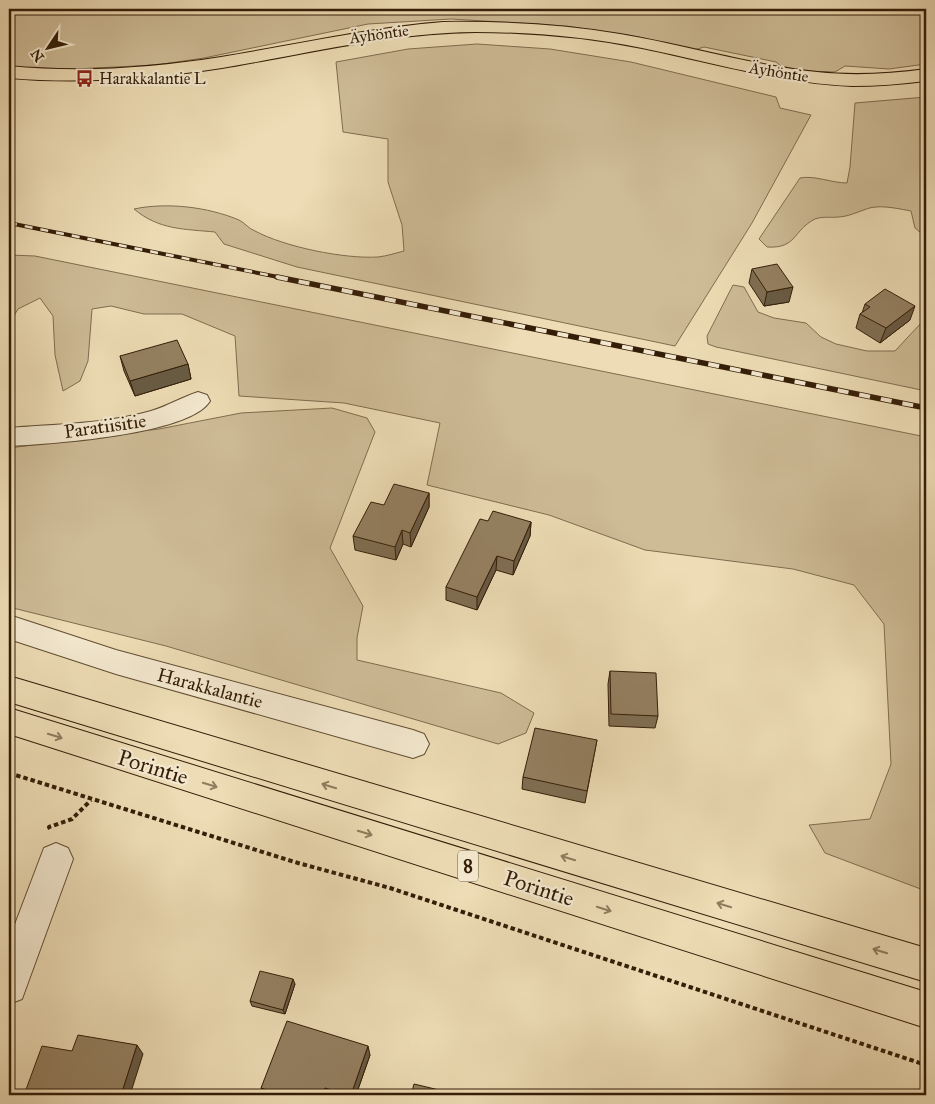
<svg xmlns="http://www.w3.org/2000/svg" width="935" height="1104" font-family="'IM FELL Great Primer',serif">
<style>
.green{fill:#cebc97;stroke:#816c4f}
.lines{fill:none;stroke-linecap:round;stroke-linejoin:round}
.minor-casing{stroke:#624d32;stroke-width:2}
.major-casing{stroke:#341d07;stroke-width:2}
.highway-casing{stroke:#341d07;stroke-width:2}
.path{stroke:#341d07;stroke-width:4;stroke-dasharray:4.5 3;stroke-linecap:butt}
.minor{fill:#f3e8cf;fill-rule:evenodd}
.major{fill:#eddcb5;fill-rule:evenodd}
.highway{fill:#eddcb5;fill-rule:evenodd}
.rail-far1-casing{stroke:#341d07;stroke-width:4}
.rail-casing{stroke:#341d07;stroke-width:5.5}
.rail-far1{stroke:#f3e8cf;stroke-width:2.5;stroke-dasharray:8;stroke-linecap:butt}
.rail{stroke:#f3e8cf;stroke-width:4;stroke-dasharray:11;stroke-linecap:butt}
.wall{fill:#7f6e53;stroke:#341d07}
.shaded-wall{fill:#685a44;stroke:#341d07}
.building{fill:#948061;stroke:#341d07}
.oneway{stroke:#907c5e}
.labels{text-anchor:middle;dominant-baseline:central;stroke-width:4.5;stroke-linejoin:round;paint-order:stroke}
.far-street-label{font-size:16px;fill:#341d07;stroke:#f3e8cf}
.far-poi-label{font-size:16px;fill:#341d07;stroke:#f3e8cf;text-anchor:start}
.shield{fill:#f3e8cf;stroke:#6d5a43;stroke-width:1}
.shield-label{font-size:18px;font-weight:bold;fill:#341d07}
.street-label{font-size:19px;fill:#341d07;stroke:#f3e8cf}
.near-street-label{font-size:22px;fill:#341d07;stroke:#f3e8cf}
</style>
<rect width="100%" height="100%" fill="#eddcb5"/>
<filter id="stains"><feTurbulence type="fractalNoise" baseFrequency=".004" numOctaves="4"/><feColorMatrix values="0 0 0 0 .2 0 0 0 0 .09 0 0 0 0 .02 0 0 0 .5 -.17"/></filter>
<radialGradient id="worn" r=".72"><stop offset=".6" stop-color="#630" stop-opacity="0"/><stop offset="1" stop-color="#630" stop-opacity=".3"/></radialGradient>
<path class="green" d="M9 9H926V64L889 69 845 66 835 72 805 71 781 66 776 62 704 47 694 50 639 37 566 26 451 19 368 24 204 58 156 65 53 70 9 68Z
M477 44 550 49 631 62 776 97 780 108 811 115 752 223 675 346 297 267 224 244 215 232C184 229 159 230 134 209 167 202 208 207 239 220 245 223 249 229 255 231 285 247 344 259 378 257 387 256 396 253 404 251L402 225 388 182V139L343 132 336 62 408 49Z
M926 97V237L915 228 911 211C900 209 887 206 876 207 866 207 851 217 838 217 830 218 824 216 815 219 793 230 797 249 767 247L759 239 800 178C814 175 832 183 847 183L850 167 855 103Z
M9 255 35 256 926 437V891L825 853 809 825 870 819 891 764 884 624 854 585 793 569 645 550 549 515 427 485 440 423 344 403 239 396 235 336 182 314H144L111 306 92 309 88 361 80 381 63 391 55 355 53 316 40 298 18 309 9 324Z
M733 285 744 287 758 312 774 318 806 323 821 337 836 344 867 351H895L922 322 926 321V391L716 347 708 344 707 336Z
M332 408 367 418 375 432 330 548 363 606 357 638V660L501 693 534 713 526 733 498 744 166 646 9 607V448L159 429 241 413Z"/>
<g class="lines">
<defs>
<path id="minor" d="M198 392 207 395 210 401C190 435 48 444 9 446V428C56 424 106 424 151 411 168 406 182 397 198 392Z
M9 615 116 650 413 730 424 734 429 744 424 754 413 758 116 674 9 639Z
M56 843 68 848 73 859 22 999 9 1004V940L44 848Z"/>
<path id="major" d="M443 22C502 21 561 24 620 34 686 45 750 65 817 72 853 76 889 74 926 69V81C902 84 877 86 852 86 780 83 711 62 642 48 587 37 531 32 475 32 389 33 306 54 222 68 151 79 80 84 9 78V66C80 73 151 68 221 57 295 45 368 28 443 22Z"/>
<path id="highway" d="M9 676 926 948V982L9 702Z
M9 708 926 992V1028L9 734Z"/>
</defs>
<use href="#minor" class="minor-casing"/>
<use href="#major" class="major-casing"/>
<use href="#highway" class="highway-casing"/>
<path class="path" d="M9 773 298 863 390 888 926 1065
M50 829 49 827 72 819 91 800
M660 1095 684 1091 729 1093 735 1095"/>
<use href="#minor" class="minor"/>
<use href="#major" class="major"/>
<use href="#highway" class="highway"/>
<defs>
<path id="rail-far1" d="M9 223 283 278"/>
<path id="rail" d="M277 277 926 408"/>
</defs>
<use href="#rail-far1" class="rail-far1-casing"/>
<use href="#rail" class="rail-casing"/>
<use href="#rail-far1" class="rail-far1"/>
<use href="#rail" class="rail"/>
</g>
<path class="wall" d="M752 269 789 302 764 306 749 283Z
M865 304 910 320 880 343 856 328 860 314 862 313Z
M120 356 188 364 191 379 135 396 124 371Z
M429 493V507L411 547 403 544 396 560 355 550 353 536 384 505Z
M488 521 531 522 530 536 513 575 496 570 477 610 446 600V587Z
M610 671 658 716 655 728 609 726 608 684Z
M597 740 585 803 522 789 523 777Z
M295 984 285 1014 252 1006 250 1001Z
M370 1055 356 1095H264L261 1088Z"/>
<path class="shaded-wall" d="M793 287 789 302 764 306 767 292Z
M915 306 910 320 880 343 886 328Z
M188 364 191 379 135 396 130 381Z
M429 493V507L411 547 410 533Z
M531 522 530 536 513 575 514 561Z
M402 530 403 544 396 560 395 547Z
M497 556 496 570 477 610V597Z
M293 979 295 984 285 1014 283 1010Z
M137 1045 143 1054 130 1095H121Z
M368 1046 370 1055 356 1095H351Z
M325 1088 328 1095H323Z"/>
<path class="building" d="M777 264 793 287 767 292 752 269Z
M885 289 915 306 886 328 860 314 870 307 865 304Z
M177 340 188 364 130 381 120 356Z
M394 484 429 493 410 533 402 530 395 547 353 536 371 502 384 505Z
M493 511 531 522 514 561 497 556 477 597 446 587 480 519 488 521Z
M610 671 656 673 658 716 611 714Z
M535 728 597 740 587 791 523 777Z
M260 971 293 979 283 1010 250 1001Z
M287 1021 368 1046 351 1095H348L325 1088 323 1095H282L261 1088Z
M78 1035 137 1045 121 1095H24L42 1046 72 1051Z
M414 1084 460 1095H411Z"/>
<defs><path id="oneway-shaft" d="M-6 0H5M1.5-3L5.5 0L1.5 3" fill="none" stroke-width="1.6" stroke-linecap="round" stroke-linejoin="round" transform="scale(1.25)"/></defs>
<g class="oneway">
<use href="#oneway-shaft" transform="translate(55 736) rotate(17)"/>
<use href="#oneway-shaft" transform="translate(210 785) rotate(17)"/>
<use href="#oneway-shaft" transform="translate(329 786) rotate(-163)"/>
<use href="#oneway-shaft" transform="translate(365 833) rotate(17)"/>
<use href="#oneway-shaft" transform="translate(568 858) rotate(-163)"/>
<use href="#oneway-shaft" transform="translate(724 905) rotate(-163)"/>
<use href="#oneway-shaft" transform="translate(604 909) rotate(18)"/>
<use href="#oneway-shaft" transform="translate(880 951) rotate(-163)"/>
</g>
<defs>
<symbol id="bus-bare" viewBox="-9 -9 18 18"><path d="M-5-6H5V4H4V6H2V4H-2V6H-4V4H-5ZM-3.5-4V0h7V-4ZM-3.5 1.2v1.5H-2V1.2ZM2 1.2v1.5H3.5V1.2Z" fill="#8f2418" stroke="#f3e8cf" stroke-width="2.5" paint-order="stroke"/></symbol>
</defs>
<g fill-rule="evenodd">
<use href="#bus-bare" x="72" y="66" width="25" height="25"/>
</g>
<g class="labels">
<g class="far-street-label">
<text transform="translate(379 34) rotate(-8)">Äyhöntie</text>
<text transform="translate(779 72) rotate(9)">Äyhöntie</text>
</g>
<g class="far-poi-label">
<text x="99" y="78">Harakkalantie L</text>
</g>
<rect class="shield" x="458" y="850.5" width="20" height="31" rx="4"/>
<g class="shield-label">
<text x="468" y="866">8</text>
</g>
<g class="street-label">
<text transform="translate(105 426) rotate(-8)">Paratiisitie</text>
<text transform="translate(210 688) rotate(15)">Harakkalantie</text>
</g>
<g class="near-street-label">
<text transform="translate(153 767) rotate(17)">Porintie</text>
<text transform="translate(539 888) rotate(18)">Porintie</text>
</g>
</g>
<rect width="935" height="1104" fill="none" stroke="#eddcb5" stroke-width="30"/>
<rect x="10" y="10" width="915" height="1084" fill="none" stroke="#341d07" stroke-width="2.5"/>
<rect x="15" y="15" width="905" height="1074" fill="none" stroke="#341d07"/>
<g transform="translate(48 48) rotate(235)" stroke="#f3e8cf" stroke-width="4" paint-order="stroke">
<path d="M0-4L9 19L0 12L-9 19Z" fill="#341d07"/>
<text y="-8" font-size="14" font-weight="bold" text-anchor="middle" fill="#341d07">N</text>
</g>
<rect width="100%" height="100%" filter="url(#stains)"/>
<rect width="100%" height="100%" fill="url(#worn)"/>
</svg>
